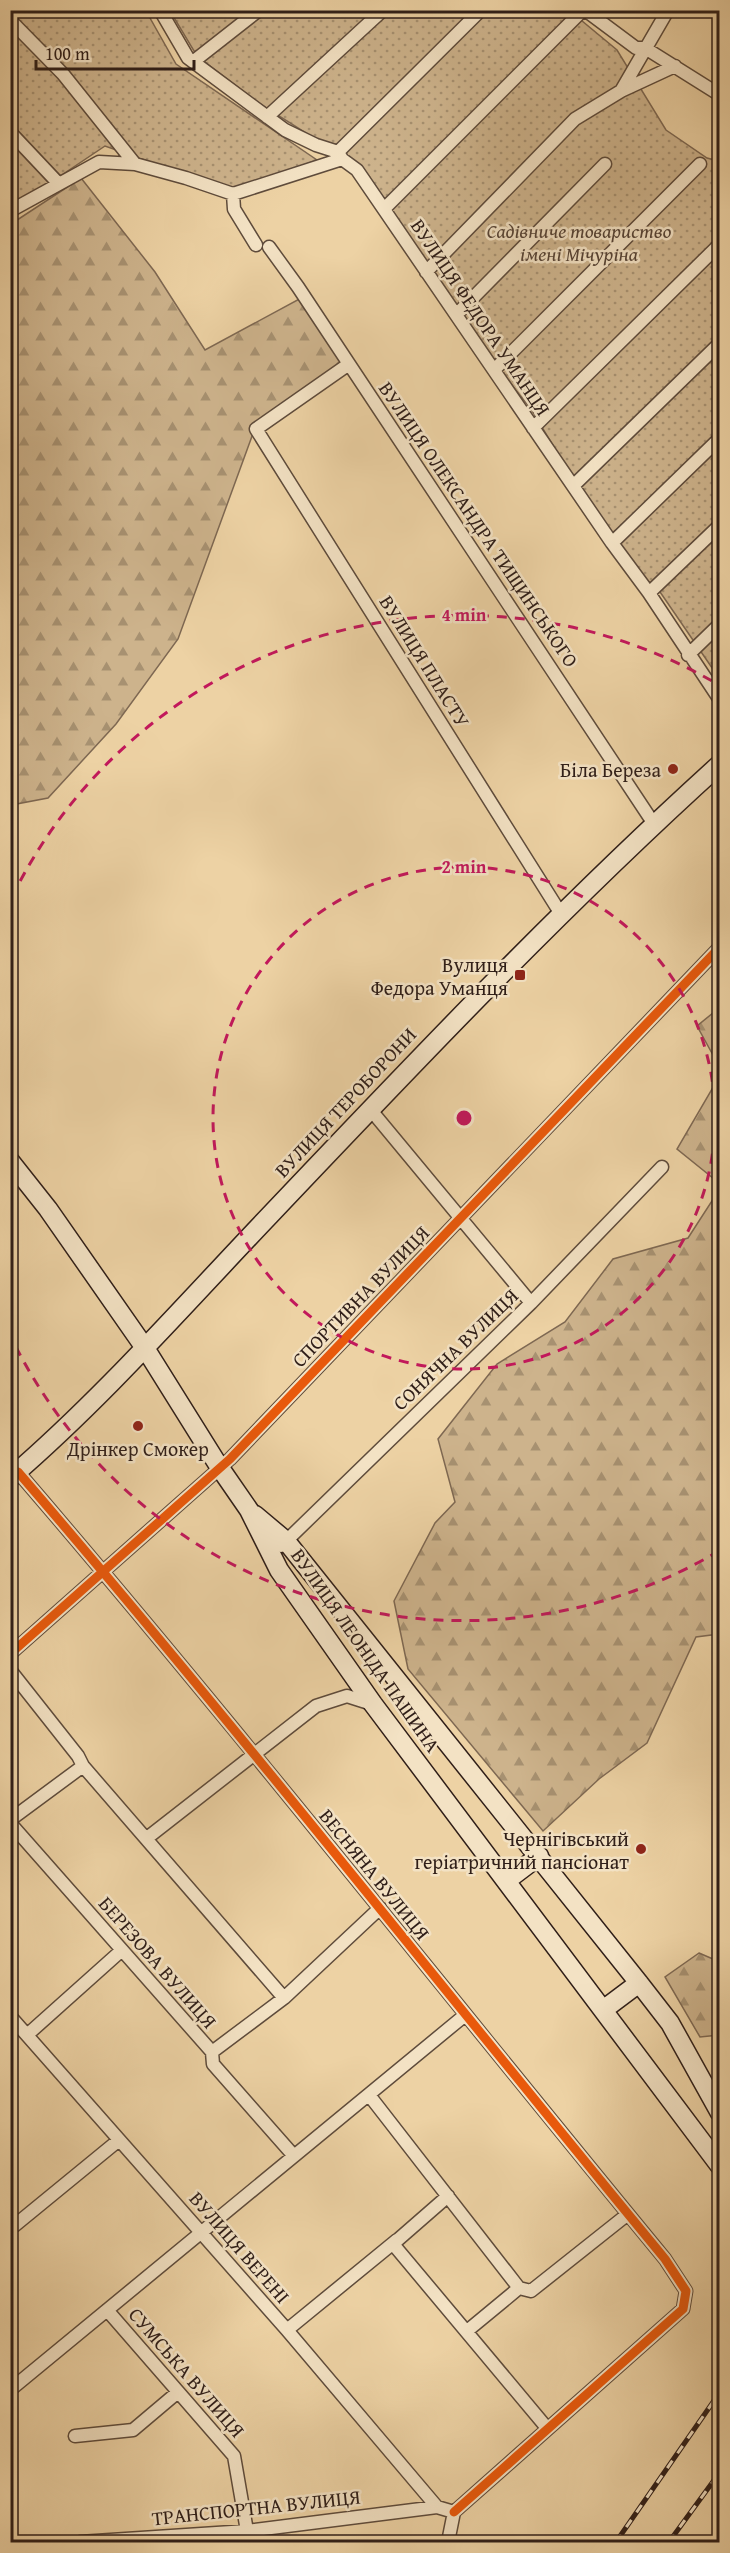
<svg xmlns="http://www.w3.org/2000/svg" width="730" height="2553" font-family="'Gentium Book Plus',serif">
<style>
.forest{fill:url(#forest-firs);stroke:#7e6852;stroke-width:1.5}
.park{fill:url(#park-dots);stroke:#7e6852;stroke-width:1.5}
.lines{fill:none;stroke-linecap:round;stroke-linejoin:round}
.street-casing{stroke:#5e4b3b;stroke-width:15}
.secondary-casing{stroke:#2f1e18;stroke-width:21}
.street{stroke:#f3e2c4;stroke-width:12}
.secondary{stroke:#f3e2c4;stroke-width:18}
.rail-casing{stroke:#2f1e18;stroke-width:5}
.rail{stroke:#f3e2c4;stroke-width:3;stroke-dasharray:9;stroke-linecap:butt}
.cycleway-casing{stroke:#f3e2c4;stroke-width:13}
.cycleway{stroke:#e8590c;stroke-width:9}
.ring{fill:none;stroke:#c2185b;stroke-width:3;stroke-dasharray:10 8}
.poi-dot{fill:#8f2418;stroke:#f3e2c4;stroke-width:2}
.labels{text-anchor:middle;dominant-baseline:central;stroke-width:5;stroke-linejoin:round;paint-order:stroke}
.park-label{font-size:20px;font-style:italic;fill:#564335;stroke:#f3e2c4}
.street-label{font-size:20px;fill:#2f1e18;stroke:#f3e2c4}
.poi-label{font-size:20px;fill:#2f1e18;stroke:#f3e2c4;text-anchor:end}
.centre{fill:#c2185b;stroke:#f3e2c4;stroke-width:3}
.ring-label{font-size:18px;text-anchor:middle;font-weight:bold;fill:#c2185b;stroke:#f3e2c4;stroke-width:5;stroke-linejoin:round;paint-order:stroke}
</style>
<defs>
<pattern id="forest-firs" width="22" height="20" patternUnits="userSpaceOnUse" patternTransform="scale(1.5)"><rect width="22" height="20" fill="#cdb38c"/><path d="M5 1l3.5 6h-7zM16 11l3.5 6h-7z" fill="#a79171"/></pattern>
<pattern id="park-dots" width="8" height="8" patternUnits="userSpaceOnUse" patternTransform="scale(1.5)"><rect width="8" height="8" fill="#cdb38c"/><path d="M2 2h.1M6 6h.1" fill="none" stroke="#a79171" stroke-width="1.8" stroke-linecap="round"/></pattern>
</defs>
<rect width="100%" height="100%" fill="#edd2a4"/>
<filter id="stains"><feTurbulence type="fractalNoise" baseFrequency=".00333" numOctaves="4"/><feColorMatrix values="0 0 0 0 .2 0 0 0 0 .09 0 0 0 0 .02 0 0 0 .5 -.17"/></filter>
<radialGradient id="worn" r=".72"><stop offset=".6" stop-color="#630" stop-opacity="0"/><stop offset="1" stop-color="#630" stop-opacity=".3"/></radialGradient>
<path class="forest" d="M81 178 155 272 205 350 303 297 347 365 255 428 178 639 116 724 48 798 11 805V224Z
M719 1008V1066L697 1026Z
M719 1077V1183L677 1149Z
M719 1190V1634L696 1637 647 1743 599 1779 543 1831 408 1669 394 1601 435 1523 455 1502 438 1439 497 1364 565 1322 613 1259 688 1238Z
M699 1953 720 1962 719 2035 700 2037 665 1977Z"/>
<path class="park" d="M11 11H146L176 64 317 160 233 191 105 146 11 209Z
M170 11H570L617 50 666 130 707 158 719 161V678L658 589 646 586 581 492 531 409 478 343 363 169 260 104 197 56Z"/>
<g class="lines">
<defs>
<path id="street" d="M160 10 188 58 285 130 316 145 338 152 342 159 357 170 612 543 649 593 720 700
M585 10 636 48H645L720 95
M10 20 63 74 135 164
M194 61 259 10
M621 91 675 66
M267 117 383 10
M10 132 59 184
M338 152 481 10
M233 194 234 209 256 245
M384 209 583 10
M10 211 99 162 135 164 186 178 233 194 342 159
M269 247 298 287 654 824
M426 272 575 119 621 91 668 10
M456 315 605 164
M349 364 256 429 561 914
M494 370 700 164
M533 428 720 244
M573 486 720 343
M612 543 720 438
M649 593 720 525
M688 655 720 624
M370 1109 531 1303
M18 1472C239 1729 449 1997 665 2259L686 2291 683 2309 454 2512
M281 1546 531 1303 662 1167
M10 1654 230 1459 720 947
M10 1670 78 1756 83 1766 284 1998
M10 1820 83 1766
M10 1823 212 2052 213 2064 294 2156
M147 1838 316 1706 347 1696 372 1704
M10 2016 287 2330 437 2507
M27 2035 122 1950
M212 2052 284 1998 380 1908
M369 2095 519 2288 467 2331
M448 2196 393 2244 547 2428
M10 2222 14 2226 119 2140
M519 2288 531 2291 628 2214
M107 2310 234 2456 247 2531
M287 2330 397 2240
M10 2390 464 2016
M75 2436 133 2430 178 2392
M80 2542 247 2531 437 2507 454 2512 448 2542"/>
<path id="secondary" d="M10 1161 48 1209 145 1348 220 1468 249 1510 279 1570 373 1704 720 2166
M10 1478C104 1397 185 1304 270 1215 416 1061 562 907 720 764
M255 1515 286 1541 639 1983 670 2023 720 2113
M506 1881 539 1856
M603 2010 639 1983"/>
</defs>
<use href="#street" class="street-casing"/>
<use href="#secondary" class="secondary-casing"/>
<use href="#street" class="street"/>
<use href="#secondary" class="secondary"/>
<defs>
<path id="rail" d="M616 2542 720 2392
M669 2542 720 2472"/>
</defs>
<use href="#rail" class="rail-casing"/>
<use href="#rail" class="rail"/>
<defs>
<path id="cycleway" d="M18 1472C239 1729 449 1997 665 2259L686 2291 683 2309 454 2512
M10 1654 230 1459 720 947"/>
</defs>
<use href="#cycleway" class="cycleway-casing"/>
<use href="#cycleway" class="cycleway"/>
</g>
<g class="ring">
<circle cx="464" cy="1118" r="251"/>
<path d="M719 1551A503 503 0 0 1 12 1339M12 897A503 503 0 0 1 719 685"/>
</g>
<g class="poi-dot">
<circle cx="673" cy="769" r="6"/>
<rect x="514" y="969" width="12" height="12" rx="3"/>
<circle cx="138" cy="1426" r="6"/>
<circle cx="641" cy="1849" r="6"/>
</g>
<g class="labels">
<g class="park-label">
<text x="579" y="230">Садівниче товариство<tspan x="579" dy="23">імені Мічуріна</tspan></text>
</g>
<g class="street-label">
<text transform="translate(481 317) rotate(56)">ВУЛИЦЯ ФЕДОРА УМАНЦЯ</text>
<text transform="translate(479 524) rotate(56)">ВУЛИЦЯ ОЛЕКСАНДРА ТИЩИНСЬКОГО</text>
<text transform="translate(425 661) rotate(58)">ВУЛИЦЯ ПЛАСТУ</text>
<text transform="translate(345 1102) rotate(-47)">ВУЛИЦЯ ТЕРОБОРОНИ</text>
<text transform="translate(360 1296) rotate(-46)">СПОРТИВНА ВУЛИЦЯ</text>
<text transform="translate(455 1349) rotate(-44)">СОНЯЧНА ВУЛИЦЯ</text>
<text transform="translate(366 1650) rotate(55)">ВУЛИЦЯ ЛЕОНІДА ПАШИНА</text>
<text transform="translate(375 1874) rotate(51)">ВЕСНЯНА ВУЛИЦЯ</text>
<text transform="translate(158 1962) rotate(49)">БЕРЕЗОВА ВУЛИЦЯ</text>
<text transform="translate(240 2247) rotate(49)">ВУЛИЦЯ ВЕРЕНІ</text>
<text transform="translate(187 2372) rotate(49)">СУМСЬКА ВУЛИЦЯ</text>
<text transform="translate(256 2507) rotate(-6)">ТРАНСПОРТНА ВУЛИЦЯ</text>
</g>
<g class="poi-label">
<text x="661" y="769">Біла Береза</text>
<text x="508" y="964">Вулиця<tspan x="508" dy="23">Федора Уманця</tspan></text>
<text x="138" y="1448" text-anchor="middle">Дрінкер Смокер</text>
<text x="629" y="1838">Чернігівський<tspan x="629" dy="23">геріатричний пансіонат</tspan></text>
</g>
</g>
<circle cx="464" cy="1118" r="9" class="centre"/>
<g class="ring-label">
<text x="464" y="621">4 min</text>
<text x="464" y="873">2 min</text>
</g>
<rect width="730" height="2553" fill="none" stroke="#edd2a4" stroke-width="36"/>
<rect x="12" y="12" width="706" height="2529" fill="none" stroke="#2f1e18" stroke-width="3"/>
<rect x="18" y="18" width="694" height="2517" fill="none" stroke="#2f1e18" stroke-width="1.5"/>
<path d="M36 60v9h158v-9" fill="none" stroke="#2f1e18" stroke-width="3"/>
<text x="45" y="60" font-size="18" fill="#2f1e18" stroke="#f3e2c4" stroke-width="4.5" paint-order="stroke">100 m</text>
<rect width="100%" height="100%" filter="url(#stains)"/>
<rect width="100%" height="100%" fill="url(#worn)"/>
</svg>
